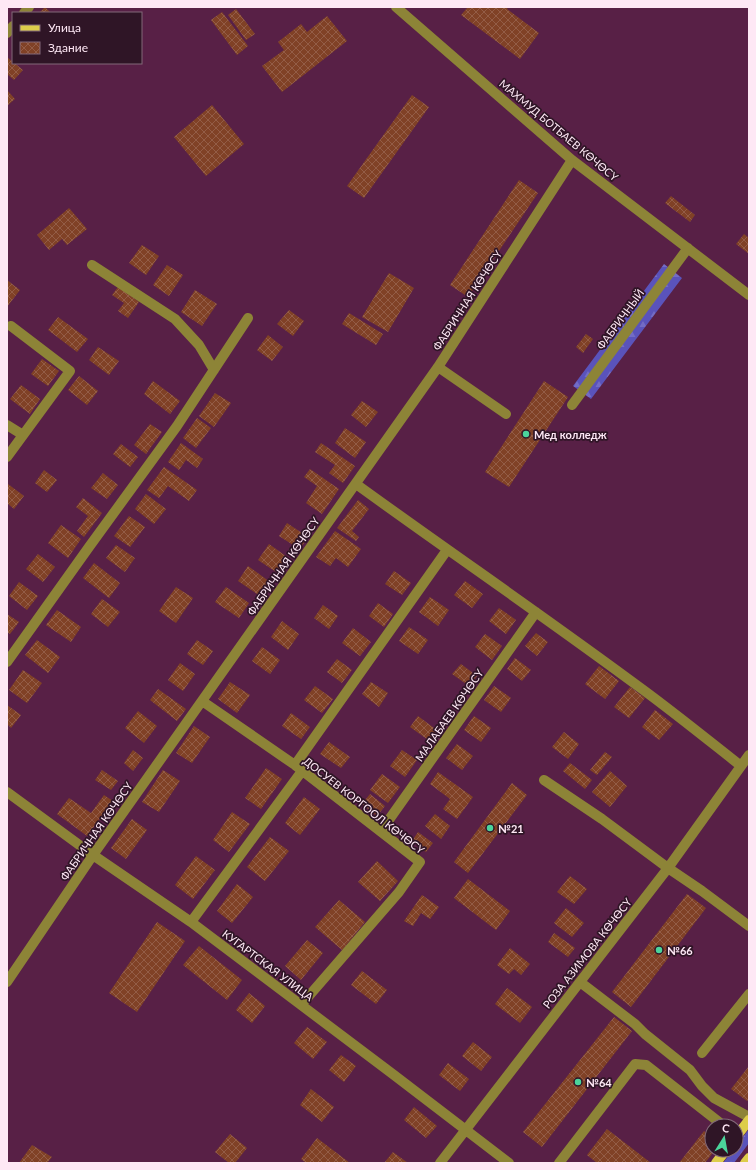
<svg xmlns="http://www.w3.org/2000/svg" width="756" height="1170" font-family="Lato,sans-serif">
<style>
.forest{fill:url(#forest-firs)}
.building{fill:url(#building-cross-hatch)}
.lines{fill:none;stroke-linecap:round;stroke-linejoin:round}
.minor{stroke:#8d8437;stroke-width:10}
.major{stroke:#ddcd4b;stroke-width:10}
.poi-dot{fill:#4bd49b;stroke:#2f1526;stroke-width:1.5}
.labels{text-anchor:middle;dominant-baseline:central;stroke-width:3.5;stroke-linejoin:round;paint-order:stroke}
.street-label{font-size:11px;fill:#fee8f5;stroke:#2f1526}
.poi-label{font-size:11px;font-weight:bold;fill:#fee8f5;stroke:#2f1526;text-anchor:start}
</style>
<defs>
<pattern id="forest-firs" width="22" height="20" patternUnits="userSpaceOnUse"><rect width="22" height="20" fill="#5a53bb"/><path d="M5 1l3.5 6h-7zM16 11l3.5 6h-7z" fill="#736cc5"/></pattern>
<pattern id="building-cross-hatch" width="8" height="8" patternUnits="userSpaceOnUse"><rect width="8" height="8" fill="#804126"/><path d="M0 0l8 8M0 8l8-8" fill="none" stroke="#935c46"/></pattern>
</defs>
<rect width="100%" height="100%" fill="#582046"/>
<path class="forest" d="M664 264 682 278 591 399 573 386Z
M749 1129V1143L734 1163H723L733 1150H736V1146Z"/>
<path class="building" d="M45 7 51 13H39Z
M468 7H508L507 9 539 33 520 59 461 15Z
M236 9 255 34 246 40 228 15Z
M222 12 248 46 237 55 211 20Z
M327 16 347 41 282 92 262 66 284 50 278 42 301 24 307 32Z
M7 57 23 70 14 80 7 74Z
M7 90 15 99 7 106Z
M412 95 429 107 364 198 347 186Z
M212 105 244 144 206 176 174 137Z
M519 180 538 193 468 297 450 285Z
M671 196 695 215 690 222 665 203Z
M69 208 87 229 67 245 62 239 49 250 37 235Z
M744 234 749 238V254L736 244Z
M142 245 159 256 146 275 129 263Z
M167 265 183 275 169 296 153 285Z
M389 273 414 288 388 332 362 317Z
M7 280 20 290 7 307Z
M118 287 139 302 128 318 118 311 124 303 112 295Z
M195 290 217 304 202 326 181 312Z
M289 310 304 321 293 336 277 324Z
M349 313 383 334 376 345 342 324Z
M58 317 88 339 77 352 48 330Z
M586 334 593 339 583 353 576 347Z
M268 335 283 347 272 361 257 350Z
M98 347 119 361 109 375 89 360Z
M42 359 59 371 48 386 31 374Z
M79 376 98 391 87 405 68 390Z
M153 381 180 401 170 414 144 394Z
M544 381 568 397 509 487 485 472Z
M21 385 40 399 30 414 10 399Z
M215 393 231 403 214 427 199 416Z
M362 401 378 412 366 427 351 415Z
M197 418 211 428 196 448 183 438Z
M150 424 162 432 146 454 134 445Z
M345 428 366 442 355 458 335 443Z
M181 443 203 459 197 468 186 460 179 470 168 462Z
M321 443 355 466 343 483 329 473 335 465 315 452Z
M121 444 138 457 130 467 113 454Z
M164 467 197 490 189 501 168 486 159 498 147 490Z
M310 469 339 489 322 514 306 503 317 486 304 477Z
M44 470 57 480 47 492 35 483Z
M103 473 118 485 107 499 91 488Z
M8 484 24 496 14 509 7 503Z
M146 494 166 509 154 524 135 509Z
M83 498 102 513 84 537 77 531 88 516 76 507Z
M358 500 369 509 352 531 359 537 356 541 337 528Z
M129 516 145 527 130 547 114 536Z
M287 523 308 537 294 558 287 553 293 545 279 536Z
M61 525 81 539 68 558 48 543Z
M335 531 361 549 348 567 336 558 330 566 316 557Z
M269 544 290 559 279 574 258 560Z
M116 545 135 558 125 572 106 558Z
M38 554 55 567 43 582 26 569Z
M94 563 120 583 109 598 83 578Z
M248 566 270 582 260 596 238 581Z
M394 571 411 583 402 595 385 584Z
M465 581 483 594 472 608 454 595Z
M19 582 38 596 27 610 9 596Z
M176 587 193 598 176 623 159 611Z
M226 587 249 603 239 618 215 602Z
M430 597 449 610 438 626 419 612Z
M102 599 120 612 108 627 91 614Z
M378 603 393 614 384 627 369 616Z
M323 605 338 616 329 629 314 618Z
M499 608 516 620 506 634 489 621Z
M57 610 81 627 71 642 46 625Z
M7 614 19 622 10 634 7 632Z
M282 621 299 634 288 650 271 637Z
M409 627 428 640 418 654 399 641Z
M353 628 371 642 360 656 342 643Z
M536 633 548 642 537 656 525 646Z
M485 634 502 646 492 660 475 647Z
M37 640 60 657 48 673 25 655Z
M197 640 213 651 203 665 187 654Z
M262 647 280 660 270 674 252 661Z
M515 658 531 670 522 681 507 669Z
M337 659 352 670 342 683 327 672Z
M180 663 195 674 183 691 168 680Z
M461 664 477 676 469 686 452 674Z
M599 666 619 681 605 699 585 684Z
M23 670 42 683 27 703 9 690Z
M230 682 250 695 237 713 218 699Z
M371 682 388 693 379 707 362 694Z
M315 686 333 699 322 713 304 700Z
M494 686 511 698 501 712 484 700Z
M630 687 645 698 629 718 614 707Z
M158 689 186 709 177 721 150 700Z
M7 705 21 715 11 728 7 724Z
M655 710 673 724 659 740 642 727Z
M138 711 157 726 144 743 125 728Z
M291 713 310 727 301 739 282 726Z
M418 716 438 731 431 742 410 727Z
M474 716 491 728 481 742 464 730Z
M194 726 210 737 192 763 176 753Z
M564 732 579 744 568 759 552 747Z
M329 742 350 757 341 768 320 754Z
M457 744 473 756 462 770 446 758Z
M133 750 143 758 133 771 124 763Z
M402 750 417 760 405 777 390 766Z
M605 752 612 757 597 775 590 770Z
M570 763 592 780 585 789 563 771Z
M266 768 282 779 261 809 245 798Z
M102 770 118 781 111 790 95 780Z
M163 770 180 781 159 812 142 802Z
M610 771 627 786 610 807 592 792Z
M438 772 473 797 457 819 443 809 450 799 430 784Z
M382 774 400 787 388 803 370 790Z
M512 783 527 795 468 873 454 862Z
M370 794 385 806 377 816 362 804Z
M104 795 113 801 87 836 57 814 69 798 91 813Z
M304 797 320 809 300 835 285 823Z
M232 812 250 824 229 852 213 840Z
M435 814 450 826 441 839 425 826Z
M132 819 147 830 126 859 111 848Z
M418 832 433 843 426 852 412 841Z
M270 837 289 851 265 881 247 867Z
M196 856 215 870 193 899 175 885Z
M377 861 398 881 380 901 358 882Z
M570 876 587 889 574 904 557 892Z
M468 879 510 911 496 930 454 898Z
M237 884 253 897 232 923 217 911Z
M687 894 706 908 631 1007 612 992Z
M422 895 439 907 430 919 421 913 413 926 404 921Z
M339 900 365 922 342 950 315 927Z
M566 908 584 923 572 937 554 923Z
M157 922 185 941 137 1012 109 993Z
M554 933 575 948 568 957 548 942Z
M307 940 323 953 301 980 285 966Z
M199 946 242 980 227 1000 183 965Z
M510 948 530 964 521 975 514 969 509 974 497 965Z
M362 971 387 990 376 1004 351 985Z
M507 988 532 1007 520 1023 495 1004Z
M249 993 265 1006 252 1023 236 1010Z
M614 1017 632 1031 542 1147 523 1132Z
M307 1027 327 1042 313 1059 294 1043Z
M473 1042 492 1057 481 1071 462 1056Z
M341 1055 356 1066 344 1082 329 1070Z
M448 1063 469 1079 460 1091 439 1075Z
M749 1066V1099L747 1101 731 1089Z
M311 1089 334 1107 322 1122 300 1105Z
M414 1107 437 1126 426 1138 404 1120Z
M607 1129 651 1163H597L587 1155Z
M704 1131 712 1137V1150H715L705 1163H679Z
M230 1134 247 1148 235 1163H229L215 1152Z
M317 1138 350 1163H306L301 1159Z
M32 1145 52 1157 47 1163H19Z
M393 1152 408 1163H384Z"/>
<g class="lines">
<path class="minor" d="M396 7 572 160 749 295
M24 13 29 7
M7 33 13 26
M92 265 175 319 199 345 214 370
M438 367 506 414
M572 405 688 248
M7 425 23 435
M7 457 70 371 11 326
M356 484C451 553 548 619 642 689 676 714 708 740 741 766
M7 662 89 547 177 426 248 318
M202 701 295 765 420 862 399 892 301 1005
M295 765 447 550
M544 780 602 819 668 868 702 891 749 926
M7 792 93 855 191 922 394 1075 509 1163
M381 831 536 612
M191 922 302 771
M7 982 93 855 438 367 572 160
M580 982 635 1024 645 1034 690 1070 702 1086 714 1098 749 1117
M702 1053 749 994
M440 1163 668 868 749 755
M559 1163 635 1064 646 1065 724 1126"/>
<path class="major" d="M736 1137 749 1120
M716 1163 726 1150
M745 1163 749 1158"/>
</g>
<g class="poi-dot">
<circle cx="526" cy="434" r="4"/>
<circle cx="490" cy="828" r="4"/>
<circle cx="659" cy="950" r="4"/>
<circle cx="578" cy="1082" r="4"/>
</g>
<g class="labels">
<g class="street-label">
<text transform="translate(559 130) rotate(40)">МАХМУД БОТБАЕВ КӨЧӨСҮ</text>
<text transform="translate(467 300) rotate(-57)">ФАБРИЧНАЯ КӨЧӨСҮ</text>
<text transform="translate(620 319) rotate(-54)">ФАБРИЧНЫЙ</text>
<text transform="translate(283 566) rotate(-55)">ФАБРИЧНАЯ КӨЧӨСҮ</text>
<text transform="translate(449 715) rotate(-55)">МАЛАБАЕВ КӨЧӨСҮ</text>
<text transform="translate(364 805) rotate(38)">ДОСУЕВ КОРГООЛ КӨЧӨСҮ</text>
<text transform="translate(96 831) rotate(-55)">ФАБРИЧНАЯ КӨЧӨСҮ</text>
<text transform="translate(587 953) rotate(-52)">РОЗА АЗИМОВА КӨЧӨСҮ</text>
<text transform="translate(268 965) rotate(37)">КУГАРТСКАЯ УЛИЦА</text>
</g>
<g class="poi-label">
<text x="534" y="434">Мед колледж</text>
<text x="498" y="828">№21</text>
<text x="667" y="950">№66</text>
<text x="586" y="1082">№64</text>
</g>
</g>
<rect width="756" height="1170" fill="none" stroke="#fee8f5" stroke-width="16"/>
<rect x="12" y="12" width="130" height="52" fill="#2f1526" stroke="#826979"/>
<rect x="20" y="25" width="20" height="6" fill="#ddcd4b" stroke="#826979"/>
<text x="48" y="32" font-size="12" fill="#fee8f5">Улица</text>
<rect x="20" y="42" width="20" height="12" fill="url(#building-cross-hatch)" stroke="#826979"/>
<text x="48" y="52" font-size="12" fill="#fee8f5">Здание</text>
<g transform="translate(724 1138) rotate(11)"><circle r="19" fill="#2f1526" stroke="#826979"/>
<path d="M0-3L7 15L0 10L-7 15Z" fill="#4bd49b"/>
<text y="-6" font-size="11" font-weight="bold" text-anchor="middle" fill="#fee8f5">С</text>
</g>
</svg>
